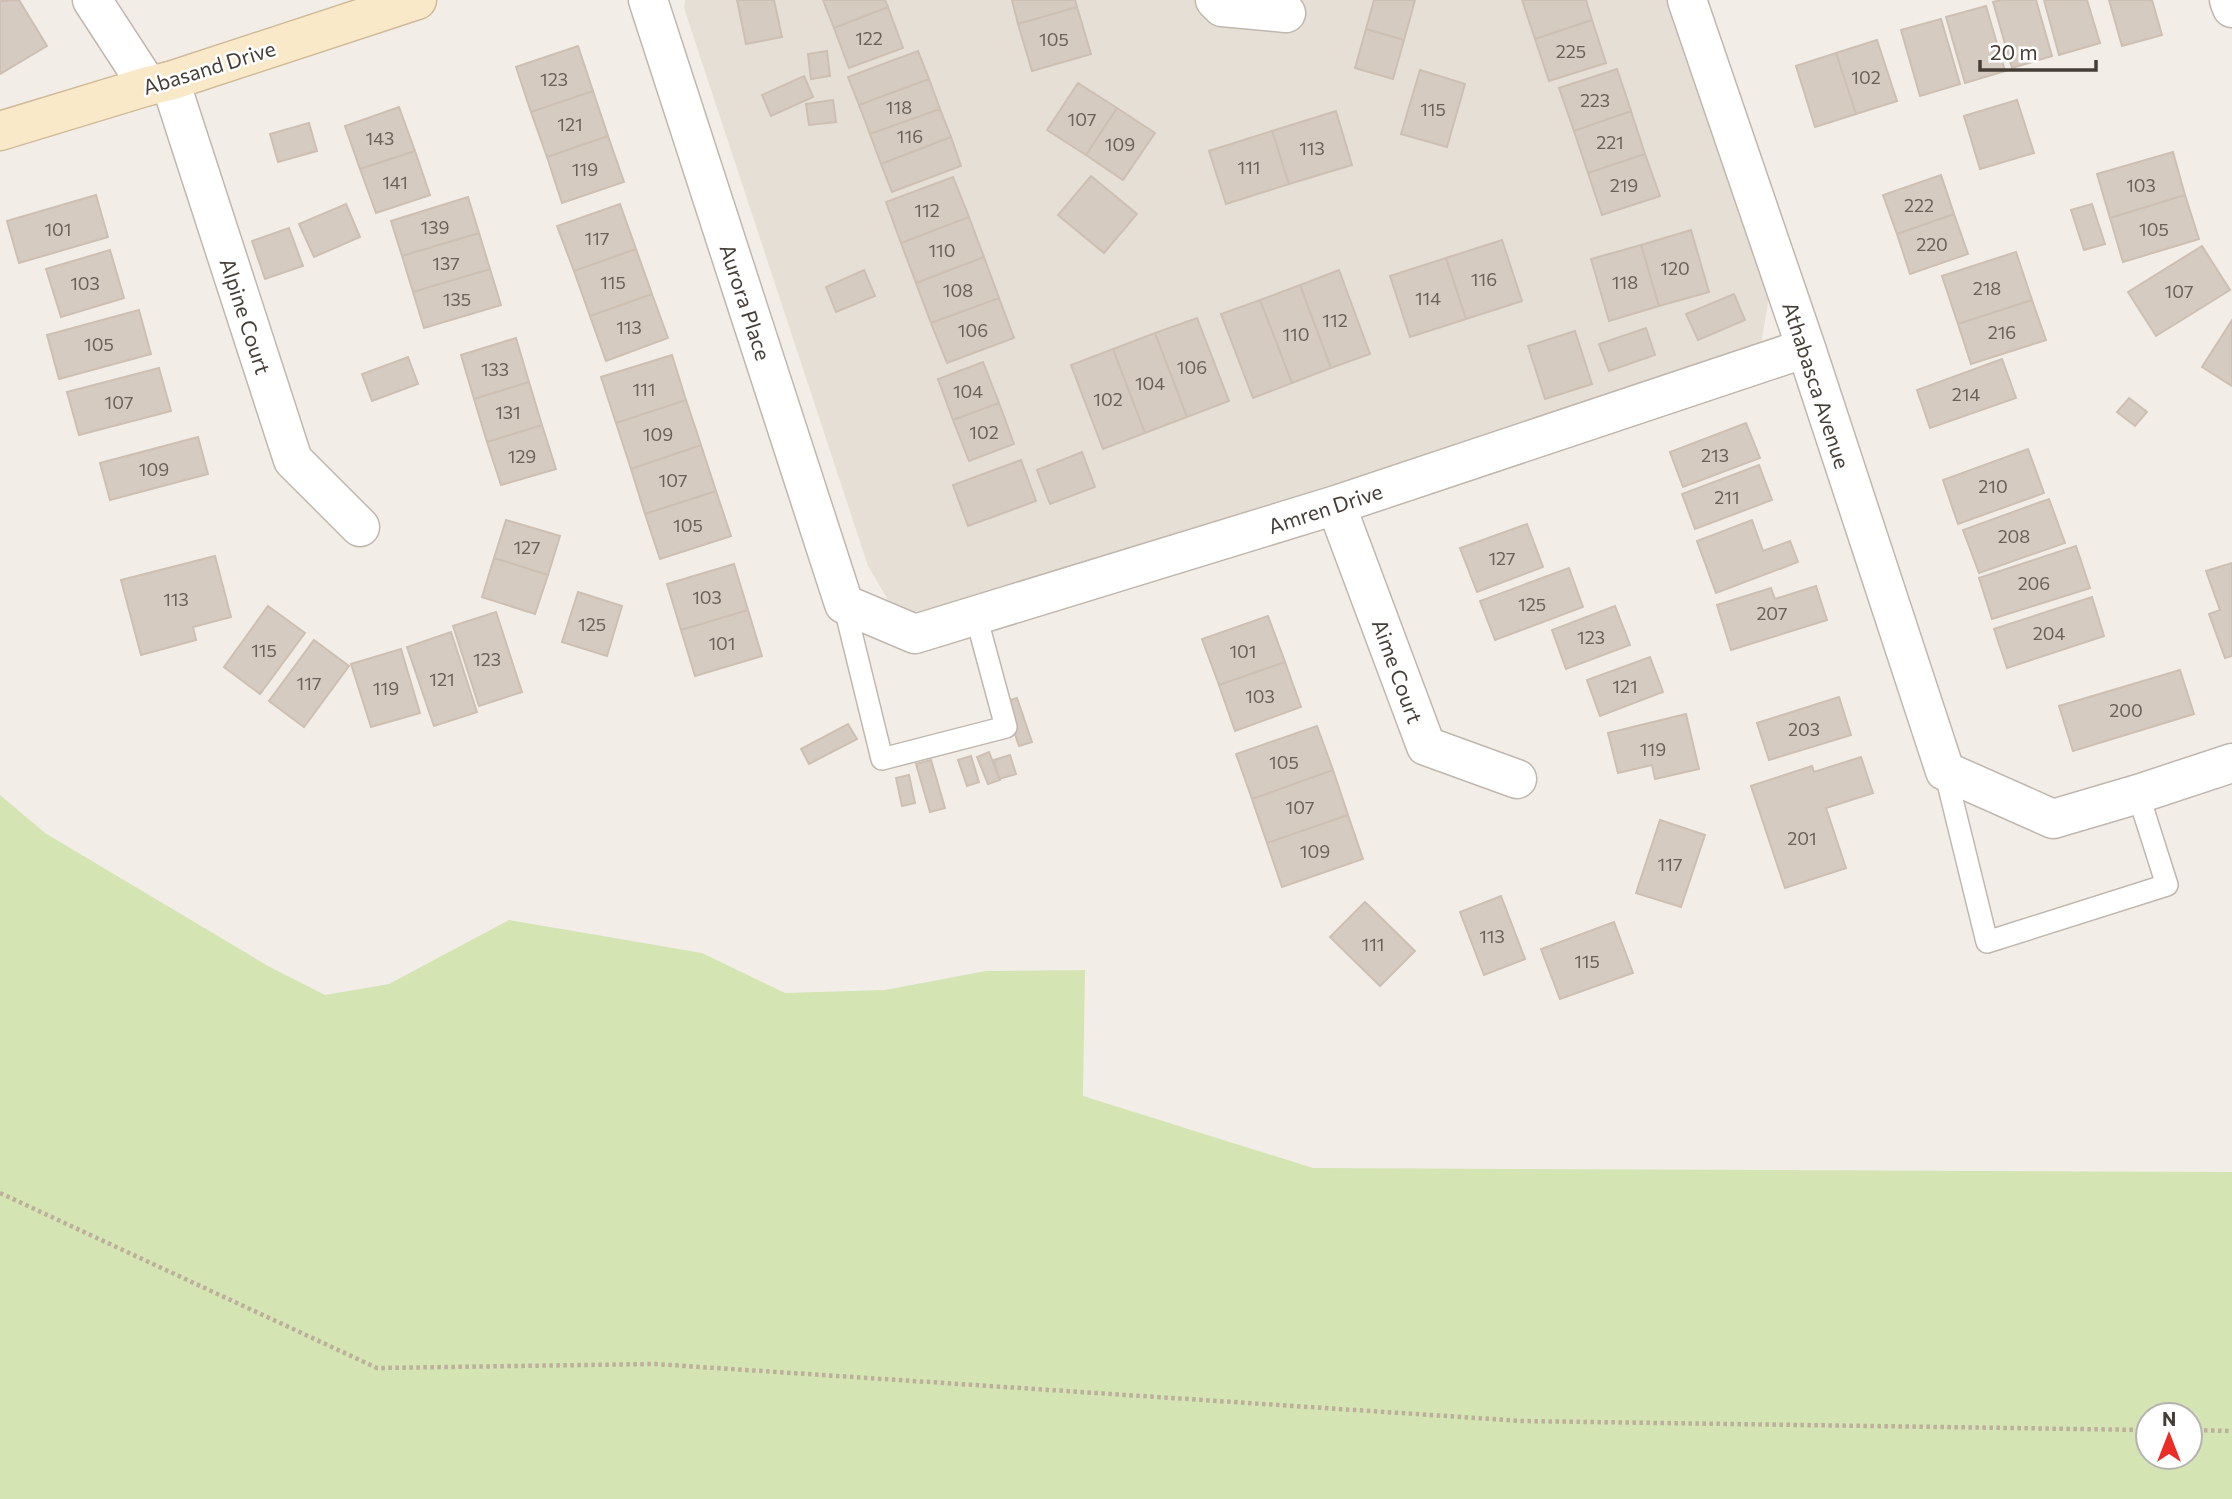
<svg xmlns="http://www.w3.org/2000/svg" width="2232" height="1499" font-family="Commissioner,sans-serif">
<style>
.residential{fill:#e6dfd6}
.green{fill:#d4e4b3;fill-rule:evenodd}
.building{fill:#d6cbc1;stroke:#cdbfb2;stroke-width:2}
.lines{fill:none;stroke-linecap:round;stroke-linejoin:round}
.lane-casing{stroke:#c0b7ae;stroke-width:24}
.street-casing{stroke:#c0b7ae;stroke-width:41}
.secondary-casing{stroke:#cfbb9a;stroke-width:41}
.path{stroke:#beae9d;stroke-width:4.5;stroke-dasharray:3.5 3.5;stroke-linecap:butt}
.lane{stroke:#fff;stroke-width:21}
.street{stroke:#fff;stroke-width:38}
.secondary{stroke:#fae9c9;stroke-width:38}
.labels{text-anchor:middle;dominant-baseline:central;stroke-width:5;stroke-linejoin:round;paint-order:stroke}
.number-label{font-size:18px;fill:#69615a}
.street-label{font-size:21px;fill:#453e37;stroke:#fff}
</style>
<rect width="100%" height="100%" fill="#f2eee7"/>
<path class="residential" d="M685 0H1673L1769 297 1761 345 937 614 895 612 868 566 684 8Z"/>
<path class="green" d="M0 795 45 833 268 966 325 995 389 984 509 920 702 953 785 993 885 990 986 971 1085 970 1083 1096 1313 1168 2232 1172V1499H0ZM2148 1415H2190V1457H2148Z"/>
<path class="building" d="M19 0 47 46 0 74V1Z
M737 0H774L782 37 746 44Z
M823 0H885L888 7 834 28Z
M1012 0H1075L1077 7 1018 24Z
M1374 0H1415L1404 40 1366 29Z
M1522 0H1586L1592 20 1535 39Z
M2001 0H2036L2052 56 2012 68 1993 2Z
M2044 0H2087L2100 43 2059 55Z
M2109 0H2152L2162 35 2122 46Z
M1986 6 2005 71 1965 83 1946 17Z
M888 7 903 48 849 68 834 28Z
M1077 7 1091 54 1032 71 1018 24Z
M1941 19 1960 84 1920 96 1901 30Z
M1592 20 1606 63 1549 81 1535 39Z
M1366 29 1404 40 1393 79 1355 68Z
M1877 40 1897 101 1856 114 1836 53Z
M578 46 593 91 531 112 516 67Z
M827 51 830 76 811 79 808 54Z
M918 51 929 79 859 105 848 77Z
M1836 53 1856 114 1815 127 1796 66Z
M1617 69 1631 111 1574 131 1559 88Z
M1420 70 1465 84 1447 147 1401 134Z
M804 76 813 97 771 116 762 95Z
M929 79 940 109 870 134 859 105Z
M1078 83 1117 108 1086 155 1047 130Z
M593 91 608 136 547 157 531 112Z
M833 100 836 122 809 125 806 104Z
M2017 100 2034 153 1980 169 1964 116Z
M399 107 415 151 360 169 345 126Z
M1117 108 1155 133 1123 180 1086 155Z
M940 109 951 137 881 164 870 134Z
M1336 111 1352 165 1289 184 1272 131Z
M1631 111 1645 154 1588 173 1574 131Z
M309 123 317 151 278 162 270 134Z
M1272 131 1289 184 1226 204 1209 151Z
M608 136 624 182 562 203 547 157Z
M951 137 961 166 892 192 881 164Z
M415 151 430 195 376 213 360 169Z
M2173 152 2185 195 2110 218 2097 174Z
M1645 154 1660 196 1602 215 1588 173Z
M1941 175 1954 214 1897 234 1883 195Z
M1091 176 1137 214 1104 253 1058 215Z
M953 177 969 217 901 243 886 202Z
M96 195 108 237 19 263 7 221Z
M2185 195 2199 239 2123 262 2110 218Z
M468 197 479 233 402 256 391 221Z
M346 204 360 237 314 257 299 224Z
M620 204 636 249 574 271 557 226Z
M2092 204 2105 244 2084 250 2071 210Z
M1954 214 1968 254 1910 274 1897 234Z
M969 217 984 257 916 283 901 243Z
M289 228 303 266 265 279 252 241Z
M1691 230 1709 292 1659 306 1641 245Z
M479 233 490 269 413 292 402 256Z
M1502 240 1522 301 1466 319 1446 258Z
M1641 245 1659 306 1609 321 1591 259Z
M2202 246 2230 290 2156 336 2128 292Z
M636 249 652 294 590 316 574 271Z
M110 250 124 298 61 317 46 269Z
M2016 252 2032 300 1958 324 1942 276Z
M984 257 999 298 931 323 916 283Z
M1446 258 1466 319 1410 337 1390 276Z
M490 269 501 305 424 328 413 292Z
M864 270 875 296 836 312 826 287Z
M1339 270 1370 354 1331 368 1300 285Z
M1300 285 1331 368 1292 383 1260 300Z
M652 294 668 338 606 361 590 316Z
M1734 294 1745 320 1698 340 1686 314Z
M999 298 1014 338 947 363 931 323Z
M1260 300 1292 383 1253 398 1221 314Z
M2032 300 2046 340 1971 364 1958 324Z
M139 310 151 354 59 379 47 335Z
M1197 318 1229 401 1187 417 1155 333Z
M2232 320V386L2202 367Z
M1646 328 1655 355 1609 371 1599 344Z
M1575 331 1592 384 1545 399 1528 346Z
M1155 333 1187 417 1145 433 1113 349Z
M516 338 529 382 474 399 461 355Z
M1113 349 1145 433 1103 449 1071 365Z
M672 355 686 400 616 423 601 377Z
M408 357 418 384 372 401 362 374Z
M2002 359 2016 398 1930 428 1917 390Z
M983 362 999 403 953 420 938 379Z
M159 368 171 411 79 435 67 392Z
M529 382 542 425 487 442 474 399Z
M2129 398 2147 412 2135 426 2117 412Z
M686 400 701 445 631 469 616 423Z
M999 403 1014 444 969 461 953 420Z
M1746 423 1760 458 1683 487 1670 452Z
M542 425 556 469 501 485 487 442Z
M198 437 208 474 110 500 100 463Z
M701 445 716 491 645 514 631 469Z
M2028 449 2044 493 1958 524 1943 480Z
M1082 452 1095 487 1050 504 1037 470Z
M1021 460 1036 501 968 526 953 485Z
M1759 465 1772 500 1695 529 1682 494Z
M716 491 731 536 660 559 645 514Z
M2049 499 2065 543 1979 573 1963 530Z
M506 520 560 536 548 575 494 558Z
M1752 520 1763 551 1790 541 1798 562 1716 593 1697 541Z
M1527 524 1543 567 1477 592 1460 548Z
M2076 546 2090 588 1992 619 1979 578Z
M215 556 231 617 193 627 196 640 141 655 121 580Z
M494 558 548 575 535 614 482 597Z
M2232 563V656L2225 658 2209 614 2220 610 2206 571Z
M734 564 748 610 681 630 667 584Z
M1569 568 1583 607 1495 640 1480 601Z
M1816 586 1827 620 1731 650 1717 605 1771 588 1775 599Z
M578 592 622 606 607 656 562 642Z
M2092 597 2104 636 2007 668 1994 629Z
M268 606 305 633 260 694 224 667Z
M1615 606 1630 645 1566 669 1552 630Z
M748 610 762 656 695 676 681 630Z
M496 612 522 692 479 706 453 626Z
M1268 616 1285 662 1219 685 1202 639Z
M451 632 477 712 434 726 407 647Z
M314 640 349 666 304 727 269 701Z
M401 649 420 713 371 727 351 664Z
M1650 657 1663 692 1600 716 1587 680Z
M1285 662 1301 707 1235 731 1219 685Z
M2180 670 2194 714 2073 751 2059 706Z
M1839 697 1851 735 1769 760 1757 723Z
M1017 698 1032 742 1019 746 1004 702Z
M1686 714 1699 769 1655 779 1652 765 1618 773 1608 733Z
M848 724 857 739 809 764 801 749Z
M1317 726 1333 770 1252 799 1236 754Z
M989 752 1000 780 988 784 977 757Z
M1010 755 1016 774 999 779 994 760Z
M971 756 979 782 967 786 958 760Z
M1861 757 1873 793 1826 808 1846 868 1785 888 1751 786 1812 766 1814 772Z
M931 760 945 808 930 812 916 764Z
M1333 770 1348 815 1267 843 1252 799Z
M909 775 915 803 902 806 896 778Z
M1348 815 1363 859 1282 887 1267 843Z
M1660 820 1705 835 1681 907 1636 893Z
M1501 896 1525 959 1484 975 1460 912Z
M1365 902 1415 951 1380 986 1330 937Z
M1614 922 1633 973 1560 999 1541 949Z"/>
<g class="lines">
<defs>
<path id="lane" d="M844 604 882 759 1006 727 976 616
M1945 771 1987 942 2167 885 2138 794"/>
<path id="street" d="M92 0 148 86
M648 0 844 604 915 634 1336 505 1806 348
M1215 0 1222 7 1286 13
M1687 0 1806 348 1945 771 2053 819 2138 794 2232 763
M2229 0 2232 8
M170 81 293 460 360 527
M1336 505 1426 746 1517 779"/>
<path id="secondary" d="M0 131 148 86 170 81 417 0"/>
</defs>
<use href="#lane" class="lane-casing"/>
<use href="#street" class="street-casing"/>
<use href="#secondary" class="secondary-casing"/>
<path class="path" d="M0 1193 377 1368 655 1364 1522 1421 2148 1430
M2190 1430 2232 1431"/>
<use href="#lane" class="lane"/>
<use href="#street" class="street"/>
<use href="#secondary" class="secondary"/>
</g>
<g class="labels">
<g class="number-label">
<text x="869" y="38">122</text>
<text x="1054" y="39">105</text>
<text x="1571" y="51">225</text>
<text x="1866" y="77">102</text>
<text x="554" y="79">123</text>
<text x="1595" y="100">223</text>
<text x="899" y="107">118</text>
<text x="1433" y="109">115</text>
<text x="1082" y="119">107</text>
<text x="570" y="124">121</text>
<text x="910" y="136">116</text>
<text x="380" y="138">143</text>
<text x="1610" y="142">221</text>
<text x="1120" y="144">109</text>
<text x="1312" y="148">113</text>
<text x="1249" y="167">111</text>
<text x="585" y="169">119</text>
<text x="395" y="182">141</text>
<text x="1624" y="185">219</text>
<text x="2141" y="185">103</text>
<text x="1919" y="205">222</text>
<text x="927" y="210">112</text>
<text x="435" y="227">139</text>
<text x="58" y="229">101</text>
<text x="2154" y="229">105</text>
<text x="597" y="238">117</text>
<text x="1932" y="244">220</text>
<text x="942" y="250">110</text>
<text x="446" y="263">137</text>
<text x="1675" y="268">120</text>
<text x="1484" y="279">116</text>
<text x="613" y="282">115</text>
<text x="1625" y="282">118</text>
<text x="85" y="283">103</text>
<text x="1987" y="288">218</text>
<text x="958" y="290">108</text>
<text x="2179" y="291">107</text>
<text x="1428" y="298">114</text>
<text x="457" y="299">135</text>
<text x="1335" y="320">112</text>
<text x="629" y="327">113</text>
<text x="973" y="330">106</text>
<text x="2002" y="332">216</text>
<text x="1296" y="334">110</text>
<text x="99" y="344">105</text>
<text x="1192" y="367">106</text>
<text x="495" y="369">133</text>
<text x="1150" y="383">104</text>
<text x="644" y="389">111</text>
<text x="968" y="391">104</text>
<text x="1966" y="394">214</text>
<text x="1108" y="399">102</text>
<text x="119" y="402">107</text>
<text x="508" y="412">131</text>
<text x="984" y="432">102</text>
<text x="658" y="434">109</text>
<text x="1715" y="455">213</text>
<text x="522" y="456">129</text>
<text x="154" y="469">109</text>
<text x="673" y="480">107</text>
<text x="1993" y="486">210</text>
<text x="1727" y="497">211</text>
<text x="688" y="525">105</text>
<text x="2014" y="536">208</text>
<text x="527" y="547">127</text>
<text x="1502" y="558">127</text>
<text x="2034" y="583">206</text>
<text x="707" y="597">103</text>
<text x="176" y="599">113</text>
<text x="1532" y="604">125</text>
<text x="1772" y="613">207</text>
<text x="592" y="624">125</text>
<text x="2049" y="633">204</text>
<text x="1591" y="637">123</text>
<text x="722" y="643">101</text>
<text x="264" y="650">115</text>
<text x="1243" y="651">101</text>
<text x="487" y="659">123</text>
<text x="442" y="679">121</text>
<text x="309" y="683">117</text>
<text x="1625" y="686">121</text>
<text x="386" y="688">119</text>
<text x="1260" y="696">103</text>
<text x="2126" y="710">200</text>
<text x="1804" y="729">203</text>
<text x="1653" y="749">119</text>
<text x="1284" y="762">105</text>
<text x="1300" y="807">107</text>
<text x="1802" y="838">201</text>
<text x="1315" y="851">109</text>
<text x="1670" y="864">117</text>
<text x="1492" y="936">113</text>
<text x="1373" y="944">111</text>
<text x="1587" y="961">115</text>
</g>
<g class="street-label">
<text transform="translate(209 67) rotate(-17)">Abasand Drive</text>
<text transform="translate(746 302) rotate(72)">Aurora Place</text>
<text transform="translate(246 316) rotate(72)">Alpine Court</text>
<text transform="translate(1817 385) rotate(72)">Athabasca Avenue</text>
<text transform="translate(1325 508) rotate(-18)">Amren Drive</text>
<text transform="translate(1398 671) rotate(70)">Aime Court</text>
</g>
</g>
<g transform="translate(2169 1436)"><circle r="33" fill="#ffffff" stroke="#b5b2af" stroke-width="2"/>
<path d="M0-5L12 26L0 18L-12 26Z" fill="#e92d27"/>
<text y="-10" font-size="19" font-weight="bold" text-anchor="middle" fill="#453e37">N</text>
</g>
<path d="M1980 60v10h116v-10" fill="none" stroke="#453e37" stroke-width="3.5"/>
<text x="1990" y="60" font-size="21" fill="#453e37" stroke="#ffffff" stroke-width="5" paint-order="stroke">20 m</text>
</svg>
